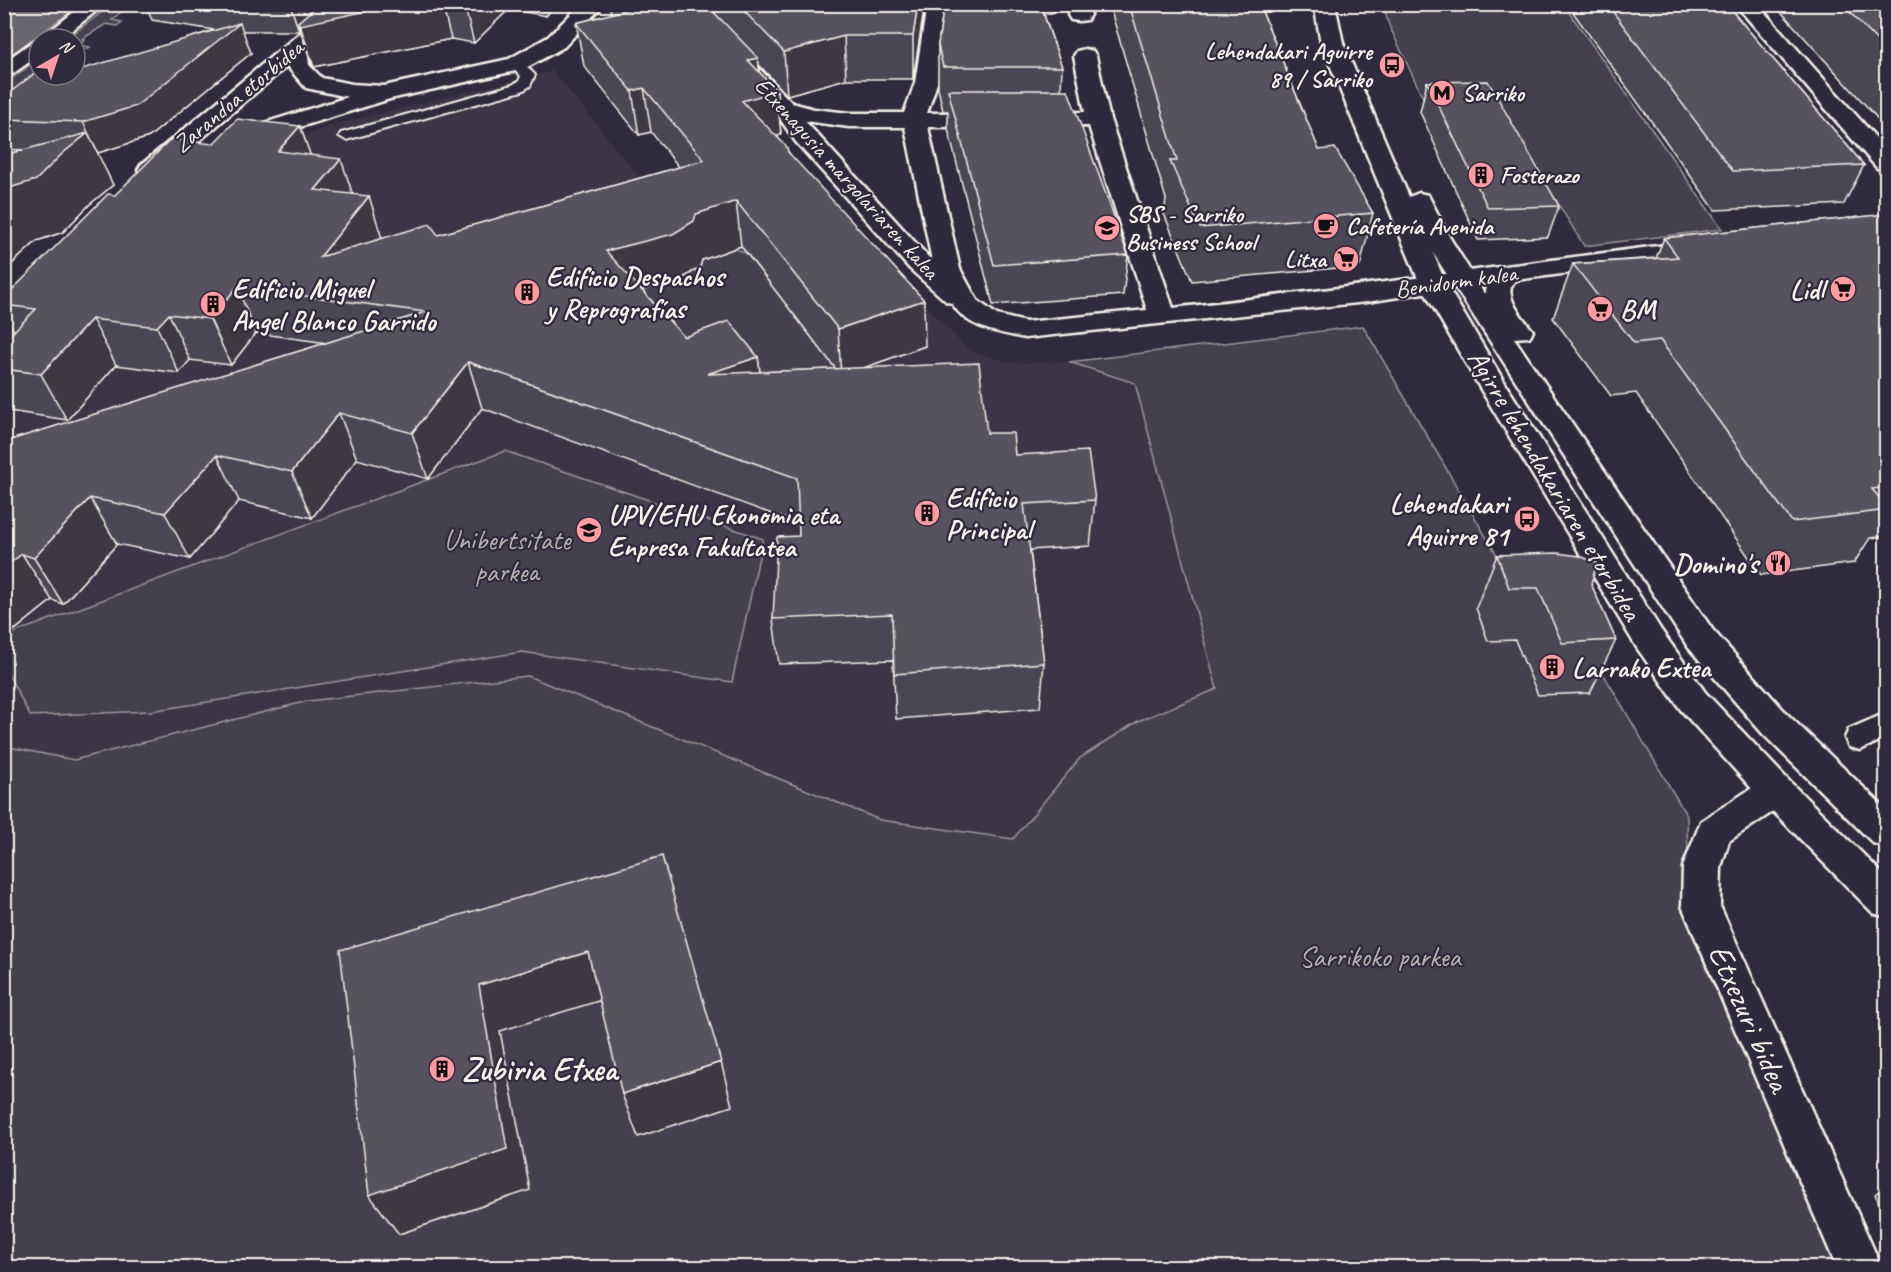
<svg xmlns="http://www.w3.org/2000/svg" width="1891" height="1272" font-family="Caveat,sans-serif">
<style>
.built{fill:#3b3647}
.green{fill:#454050;stroke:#9c989c;stroke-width:1.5}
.water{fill:#6a6670;stroke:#a19ea0;stroke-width:1.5}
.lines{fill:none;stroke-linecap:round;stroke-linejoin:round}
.service-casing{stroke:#f4f1e8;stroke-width:4}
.pedestrian-casing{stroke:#f4f1e8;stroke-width:5}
.minor-casing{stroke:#f4f1e8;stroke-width:5}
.secondary-casing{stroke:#f4f1e8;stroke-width:5}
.service{fill:#2f2a3d;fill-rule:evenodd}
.pedestrian{fill:#2f2a3d;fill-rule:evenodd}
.minor{fill:#2f2a3d;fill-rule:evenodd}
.secondary{fill:#2f2a3d;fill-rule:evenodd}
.wall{fill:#4a4752;stroke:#f4f1e8;stroke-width:1.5;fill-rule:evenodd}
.shaded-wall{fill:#3c3942;stroke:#f4f1e8;stroke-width:1.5}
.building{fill:#56525f;stroke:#f4f1e8;stroke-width:1.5}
.labels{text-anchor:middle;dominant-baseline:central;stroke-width:4.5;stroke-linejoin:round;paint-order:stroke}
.far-poi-label{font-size:24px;font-weight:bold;fill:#f4f1e8;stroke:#2f2a3d;text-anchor:start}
.far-street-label{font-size:24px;fill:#f4f1e8;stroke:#2f2a3d}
.poi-label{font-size:28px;font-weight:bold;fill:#f4f1e8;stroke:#2f2a3d;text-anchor:start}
.street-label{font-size:28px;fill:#f4f1e8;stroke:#2f2a3d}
.park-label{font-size:28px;fill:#b7b3b3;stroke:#2f2a3d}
.near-street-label{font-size:33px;fill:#f4f1e8;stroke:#2f2a3d}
.near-poi-label{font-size:33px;font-weight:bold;fill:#f4f1e8;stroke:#2f2a3d;text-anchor:start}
</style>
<rect width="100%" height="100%" fill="#2f2a3d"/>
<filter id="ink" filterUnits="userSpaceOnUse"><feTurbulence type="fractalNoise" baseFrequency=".0167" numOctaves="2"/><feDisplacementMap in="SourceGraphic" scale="12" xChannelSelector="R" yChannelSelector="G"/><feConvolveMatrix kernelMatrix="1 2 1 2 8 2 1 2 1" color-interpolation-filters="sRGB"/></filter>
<g filter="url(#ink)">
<path class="built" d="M553 71 652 193 783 156 969 351 1013 363 1069 362 1135 383 1217 689 1138 721 1080 758 1013 839 880 820 528 676 308 701 74 760 5 746 4 352 264 149 336 124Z"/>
<path class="green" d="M113 4 129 5 112 20 122 22 117 26 106 24 82 39 85 40 80 45 90 47 85 50 75 49V39H66Z
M1383 5H1564L1722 229 1584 246 1497 104 1425 102 1389 25Z
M39 58V75L5 95V84Z
M734 248 746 253 838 372 692 383 633 281 680 280 700 267 702 260Z
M1363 326 1509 576 1544 573 1687 816 1689 908 1844 1267H5L4 746 74 760 308 701 528 676 880 820 1013 839 1080 758 1138 721 1217 689 1135 383 1069 362Z
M505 451 763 539 732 682 522 652 151 711 30 716 5 668V636Z"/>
<path class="water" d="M5 4H80V5L5 59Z"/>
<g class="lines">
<defs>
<path id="service" d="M516 60 521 61 535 75 530 86 522 91 346 140 339 136 341 133 512 85 519 81 521 76 509 64Z"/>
<path id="pedestrian" d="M84 4H105L61 39H40Z
M39 40V55L11 75 4 77V62L32 42Z
M1886 713V738L1860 750 1849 747 1845 738 1849 729Z"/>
<path id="minor" d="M335 4H358L315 43 308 57 309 65 322 78 352 84 384 86 509 59 548 37 581 4H604L564 47 524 69 390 99 248 143 240 145 232 143 228 138 232 133 348 97 306 88 287 66 159 175 150 177 141 175 138 170 141 165Z
M682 4H703L712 19 792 103 814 109 849 113H904L915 83 927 4H948L937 83 927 113 1085 112 1074 56 1077 51 1085 49 1093 51 1096 56 1110 119 1173 308C1350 288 1526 263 1703 240L1712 243 1716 248 1712 253 1703 256 1461 287 1367 302 1025 338C998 332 967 329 952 303L947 302 910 269 796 142 776 113 696 28ZM805 121 849 127H905L932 261ZM1089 126 1147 310 1025 322 997 315 977 300 960 269 928 127Z
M1069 4H1091L1090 15 1087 20 1079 21 1071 20 1068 15Z
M1735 4H1757L1886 149V170L1877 168Z
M1776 776 1789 781 1794 791 1789 801 1729 841 1721 867 1720 906 1882 1268H1837L1682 906 1683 867 1701 821 1763 781Z"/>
<path id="secondary" d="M1314 4H1335L1343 43 1409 197 1419 193 1428 195 1450 238 1485 295C1485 275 1501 262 1519 266L1523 272C1520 276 1516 279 1513 283 1503 297 1525 320 1533 331L1529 337 1514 338 1712 629 1787 714 1886 809V847L1873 843 1763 734 1688 647 1433 253 1446 284 1508 388 1661 630 1705 692 1789 781 1886 877V917L1873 913 1763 801 1681 710 1637 648 1480 388 1420 284 1321 43Z"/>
</defs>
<use href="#service" class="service-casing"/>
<use href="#pedestrian" class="pedestrian-casing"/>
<use href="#minor" class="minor-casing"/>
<use href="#secondary" class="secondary-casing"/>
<use href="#service" class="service"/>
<use href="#pedestrian" class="pedestrian"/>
<use href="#minor" class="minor"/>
<use href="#secondary" class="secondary"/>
</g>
<path class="wall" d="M146 4H556L546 16 509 9 474 43 451 39 314 67 312 65 300 30 299 31H242L251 53 149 137 97 153 113 185 89 205 63 232 37 241 4 271V155L23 150 4 149V97L214 30 152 20Z
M610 4H925L913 79H846L787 95 759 65V72L777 91 781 135 777 136 925 346 863 368 987 433 1015 455 1095 500 1090 546 1030 550 1044 663 1040 708 896 719 893 660 779 664 773 619 799 536V524L482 408 428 479 357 459 312 518 239 501 190 559 117 544 63 604 52 600 16 629 4 634V442L327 343 256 333 231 365 190 360 179 373 116 365 67 420 9 411 4 404V341L14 331 4 314V298L115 195 213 144 300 126 310 155 353 194 382 238 438 235 679 167 651 132 639 135 584 66 576 23 611 14ZM741 246 836 369 760 372 758 357 684 337 642 290 680 280 700 267 702 260Z
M944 4H1056V11L1044 15 1062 67 1061 90 1128 255 1123 295 993 305 948 129V111H943L938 88V45Z
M1109 4H1259L1319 150 1373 213 1360 266 1192 281 1164 214 1166 199Z
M1567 4H1726L1864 165 1844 204 1715 210Z
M1774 4H1887V129Z
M1427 82 1559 206 1548 237 1478 240 1420 112Z
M1887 214V536L1870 538 1854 563 1761 575 1636 393 1611 396 1553 318 1573 264 1656 258 1664 238Z
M1497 555 1591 584 1616 640 1590 693 1538 695 1515 640 1488 641 1476 608Z
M1887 1185V1220L1875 1194Z"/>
<path class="shaded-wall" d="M290 4H442L451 39 314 67 300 25 298 22 300 30 299 31Z
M464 4H508L509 9 474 43Z
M543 4H556L546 16Z
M918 4H925L913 79V36Z
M1030 4H1056V11L1029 21Z
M240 23 251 53 149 137 98 153 83 122Z
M844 36 846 79 787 95 784 52Z
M758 58 762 95 777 91 781 135 747 145 742 101 748 60Z
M644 88 651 132 639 135 632 91Z
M300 126 316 171 278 151Z
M88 133 113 185 89 205 63 232 37 241 4 271V192L9 188 63 153Z
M341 159 356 204 315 190Z
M369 196 383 242 320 257Z
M736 201 741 246 702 260 700 267 680 280 615 296 606 251 696 214Z
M237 287 256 333 231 365 210 319Z
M924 300 925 346 841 376 838 329Z
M169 314 190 360 179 373 157 327Z
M92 319 116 365 67 420 41 374Z
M758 357 764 403 707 374Z
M468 362 482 408 428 479 412 433Z
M339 413 357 459 312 518 292 472Z
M217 455 239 501 190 559 165 513Z
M90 498 117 544 63 604 34 558Z
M22 554 52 600 16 629 4 634V567Z
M588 952 605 999 500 1031 530 1190 399 1234 369 1195 479 985Z
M721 1062 732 1106 638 1137 622 1094Z"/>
<path class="building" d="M319 4H401L300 25 298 22Z
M648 4H706L758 58 748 60 777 91 742 101 787 147 788 152 924 300 838 329 736 201 696 214 694 221 673 234 606 251 684 337 729 321 758 357 707 374 979 363 987 433H1013L1015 455 1088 451 1095 500 1024 504 1044 663 894 674 892 614 773 619 777 537 799 536 797 478 468 362 412 433 339 413 292 472 217 455 165 513 90 498 34 558 22 554 4 567V442L426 312 237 287 210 319 169 314 157 327 92 319 41 374 4 369V341L36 309 4 305V298L108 194 115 195 171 139 213 144 237 119 300 126 278 151 341 159 315 190 369 196 320 257 430 224 438 235 704 160 644 88 632 91 576 23Z
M737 4H918L913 36H844L784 52Z
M944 4H1040L1062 67H943L938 45Z
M1129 4H1259L1319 150 1335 148 1373 213 1200 228 1170 161H1177Z
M1607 4H1726L1864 165 1733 171Z
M1842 4H1887V51Z
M240 23 136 106 83 122 4 119V97L39 70V75H75V71Z
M1488 81 1559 206 1488 208 1427 82Z
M948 90H1068L1128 255 994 265Z
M88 133 63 153 36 180 9 188 4 192V155Z
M1887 214V487L1872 489 1887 507V510L1792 522 1660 340 1634 343 1573 264 1678 257 1664 238Z
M1557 553 1580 556 1597 563 1591 584 1616 640 1562 643 1538 588H1509L1497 555Z
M662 856 721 1062 622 1094 588 952 479 985 507 1149 369 1195 340 950Z"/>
</g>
<defs>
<symbol id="bus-disc" viewBox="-11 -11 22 22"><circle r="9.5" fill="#ff9aa2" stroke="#2f2a3d"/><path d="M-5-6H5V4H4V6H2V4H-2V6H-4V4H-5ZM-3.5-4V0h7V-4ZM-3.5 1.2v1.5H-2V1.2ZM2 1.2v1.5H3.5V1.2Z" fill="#111"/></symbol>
<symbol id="metro-disc" viewBox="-11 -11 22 22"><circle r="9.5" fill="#ff9aa2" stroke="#2f2a3d"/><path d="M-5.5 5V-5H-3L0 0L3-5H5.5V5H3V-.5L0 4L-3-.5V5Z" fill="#111"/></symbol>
<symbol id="building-disc" viewBox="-11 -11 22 22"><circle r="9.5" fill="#ff9aa2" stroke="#2f2a3d"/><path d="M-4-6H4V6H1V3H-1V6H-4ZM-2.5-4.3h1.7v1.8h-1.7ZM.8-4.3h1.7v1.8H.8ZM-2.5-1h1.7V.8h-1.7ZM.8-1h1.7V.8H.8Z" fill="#111"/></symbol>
<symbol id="cafe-disc" viewBox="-11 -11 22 22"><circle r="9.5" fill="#ff9aa2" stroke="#2f2a3d"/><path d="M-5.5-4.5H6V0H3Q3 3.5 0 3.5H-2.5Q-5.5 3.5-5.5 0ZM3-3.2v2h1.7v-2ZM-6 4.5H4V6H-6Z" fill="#111"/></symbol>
<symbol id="university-disc" viewBox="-11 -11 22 22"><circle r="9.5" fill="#ff9aa2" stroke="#2f2a3d"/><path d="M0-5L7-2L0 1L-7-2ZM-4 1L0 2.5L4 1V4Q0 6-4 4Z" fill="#111"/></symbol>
<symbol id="supermarket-disc" viewBox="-11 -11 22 22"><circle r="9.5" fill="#ff9aa2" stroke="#2f2a3d"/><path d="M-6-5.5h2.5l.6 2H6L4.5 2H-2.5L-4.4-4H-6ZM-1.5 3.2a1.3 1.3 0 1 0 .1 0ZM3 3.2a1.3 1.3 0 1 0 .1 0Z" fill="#111"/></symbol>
<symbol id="restaurant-disc" viewBox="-11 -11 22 22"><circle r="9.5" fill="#ff9aa2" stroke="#2f2a3d"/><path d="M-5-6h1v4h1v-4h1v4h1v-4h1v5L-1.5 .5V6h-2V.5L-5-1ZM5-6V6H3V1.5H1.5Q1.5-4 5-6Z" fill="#111"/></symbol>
</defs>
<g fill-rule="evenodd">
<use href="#bus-disc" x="1377" y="50" width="30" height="30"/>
<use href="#metro-disc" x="1427" y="78" width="30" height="30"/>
<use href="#building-disc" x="1466" y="160" width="30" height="30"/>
<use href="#cafe-disc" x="1311" y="211" width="30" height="30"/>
<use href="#university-disc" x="1092" y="213" width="30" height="30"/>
<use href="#supermarket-disc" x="1331" y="244" width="30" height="30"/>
<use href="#supermarket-disc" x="1828" y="274" width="30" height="30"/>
<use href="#building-disc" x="512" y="277" width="30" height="30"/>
<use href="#building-disc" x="198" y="289" width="30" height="30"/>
<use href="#supermarket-disc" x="1585" y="294" width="30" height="30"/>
<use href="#building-disc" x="912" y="498" width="30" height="30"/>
<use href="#bus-disc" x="1512" y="504" width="30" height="30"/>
<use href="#university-disc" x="574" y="515" width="30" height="30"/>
<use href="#restaurant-disc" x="1763" y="548" width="30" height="30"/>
<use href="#building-disc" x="1537" y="652" width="30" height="30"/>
<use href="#building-disc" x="427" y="1054" width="30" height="30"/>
</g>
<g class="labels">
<g class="far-poi-label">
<text x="1372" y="51" text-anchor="end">Lehendakari Aguirre<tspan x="1372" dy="28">89 / Sarriko</tspan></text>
<text x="1462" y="93">Sarriko</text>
<text x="1500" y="175">Fosterazo</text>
<text x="1126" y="214">SBS - Sarriko<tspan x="1126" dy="28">Business School</tspan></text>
<text x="1346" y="226">Cafetería Avenida</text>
<text x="1326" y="259" text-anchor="end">Litxa</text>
</g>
<g class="far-street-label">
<text transform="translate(238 96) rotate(-40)">Zarandoa etorbidea</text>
<text transform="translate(847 178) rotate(48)">Etxenagusia margolariaren kalea</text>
<text transform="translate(1456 281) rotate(-8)">Benidorm kalea</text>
</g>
<g class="poi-label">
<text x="546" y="276">Edificio Despachos<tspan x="546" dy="32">y Reprografías</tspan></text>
<text x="232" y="288">Edificio Miguel<tspan x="232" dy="32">Angel Blanco Garrido</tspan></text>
<text x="1824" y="289" text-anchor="end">Lidl</text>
<text x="1620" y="309">BM</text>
<text x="946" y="497">Edificio<tspan x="946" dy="32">Principal</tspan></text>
<text x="1508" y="503" text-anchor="end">Lehendakari<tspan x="1508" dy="32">Aguirre 81</tspan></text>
<text x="608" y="514">UPV/EHU Ekonomia eta<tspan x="608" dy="32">Enpresa Fakultatea</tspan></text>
<text x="1758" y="563" text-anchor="end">Domino's</text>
<text x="1572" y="667">Larrako Extea</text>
</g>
<g class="street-label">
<text transform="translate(1555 485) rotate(59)">Agirre lehendakariaren etorbidea</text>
</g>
<g class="park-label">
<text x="507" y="539">Unibertsitate<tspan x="507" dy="32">parkea</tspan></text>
<text x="1380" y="956">Sarrikoko parkea</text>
</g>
<g class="near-street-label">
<text transform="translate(1750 1018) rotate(66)">Etxezuri bidea</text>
</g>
<g class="near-poi-label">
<text x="462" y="1069">Zubiria Etxea</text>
</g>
</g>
<rect width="1891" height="1272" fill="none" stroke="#2f2a3d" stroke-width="24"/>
<rect x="12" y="12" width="1867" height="1248" fill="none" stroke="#f4f1e8" stroke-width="2" filter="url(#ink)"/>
<g transform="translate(57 57) rotate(39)"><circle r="28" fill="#2f2a3d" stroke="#7e7a81" stroke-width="1.5"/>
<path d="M0-4.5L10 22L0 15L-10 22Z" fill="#ff9aa2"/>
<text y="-9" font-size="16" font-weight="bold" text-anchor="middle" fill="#f4f1e8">N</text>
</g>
</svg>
